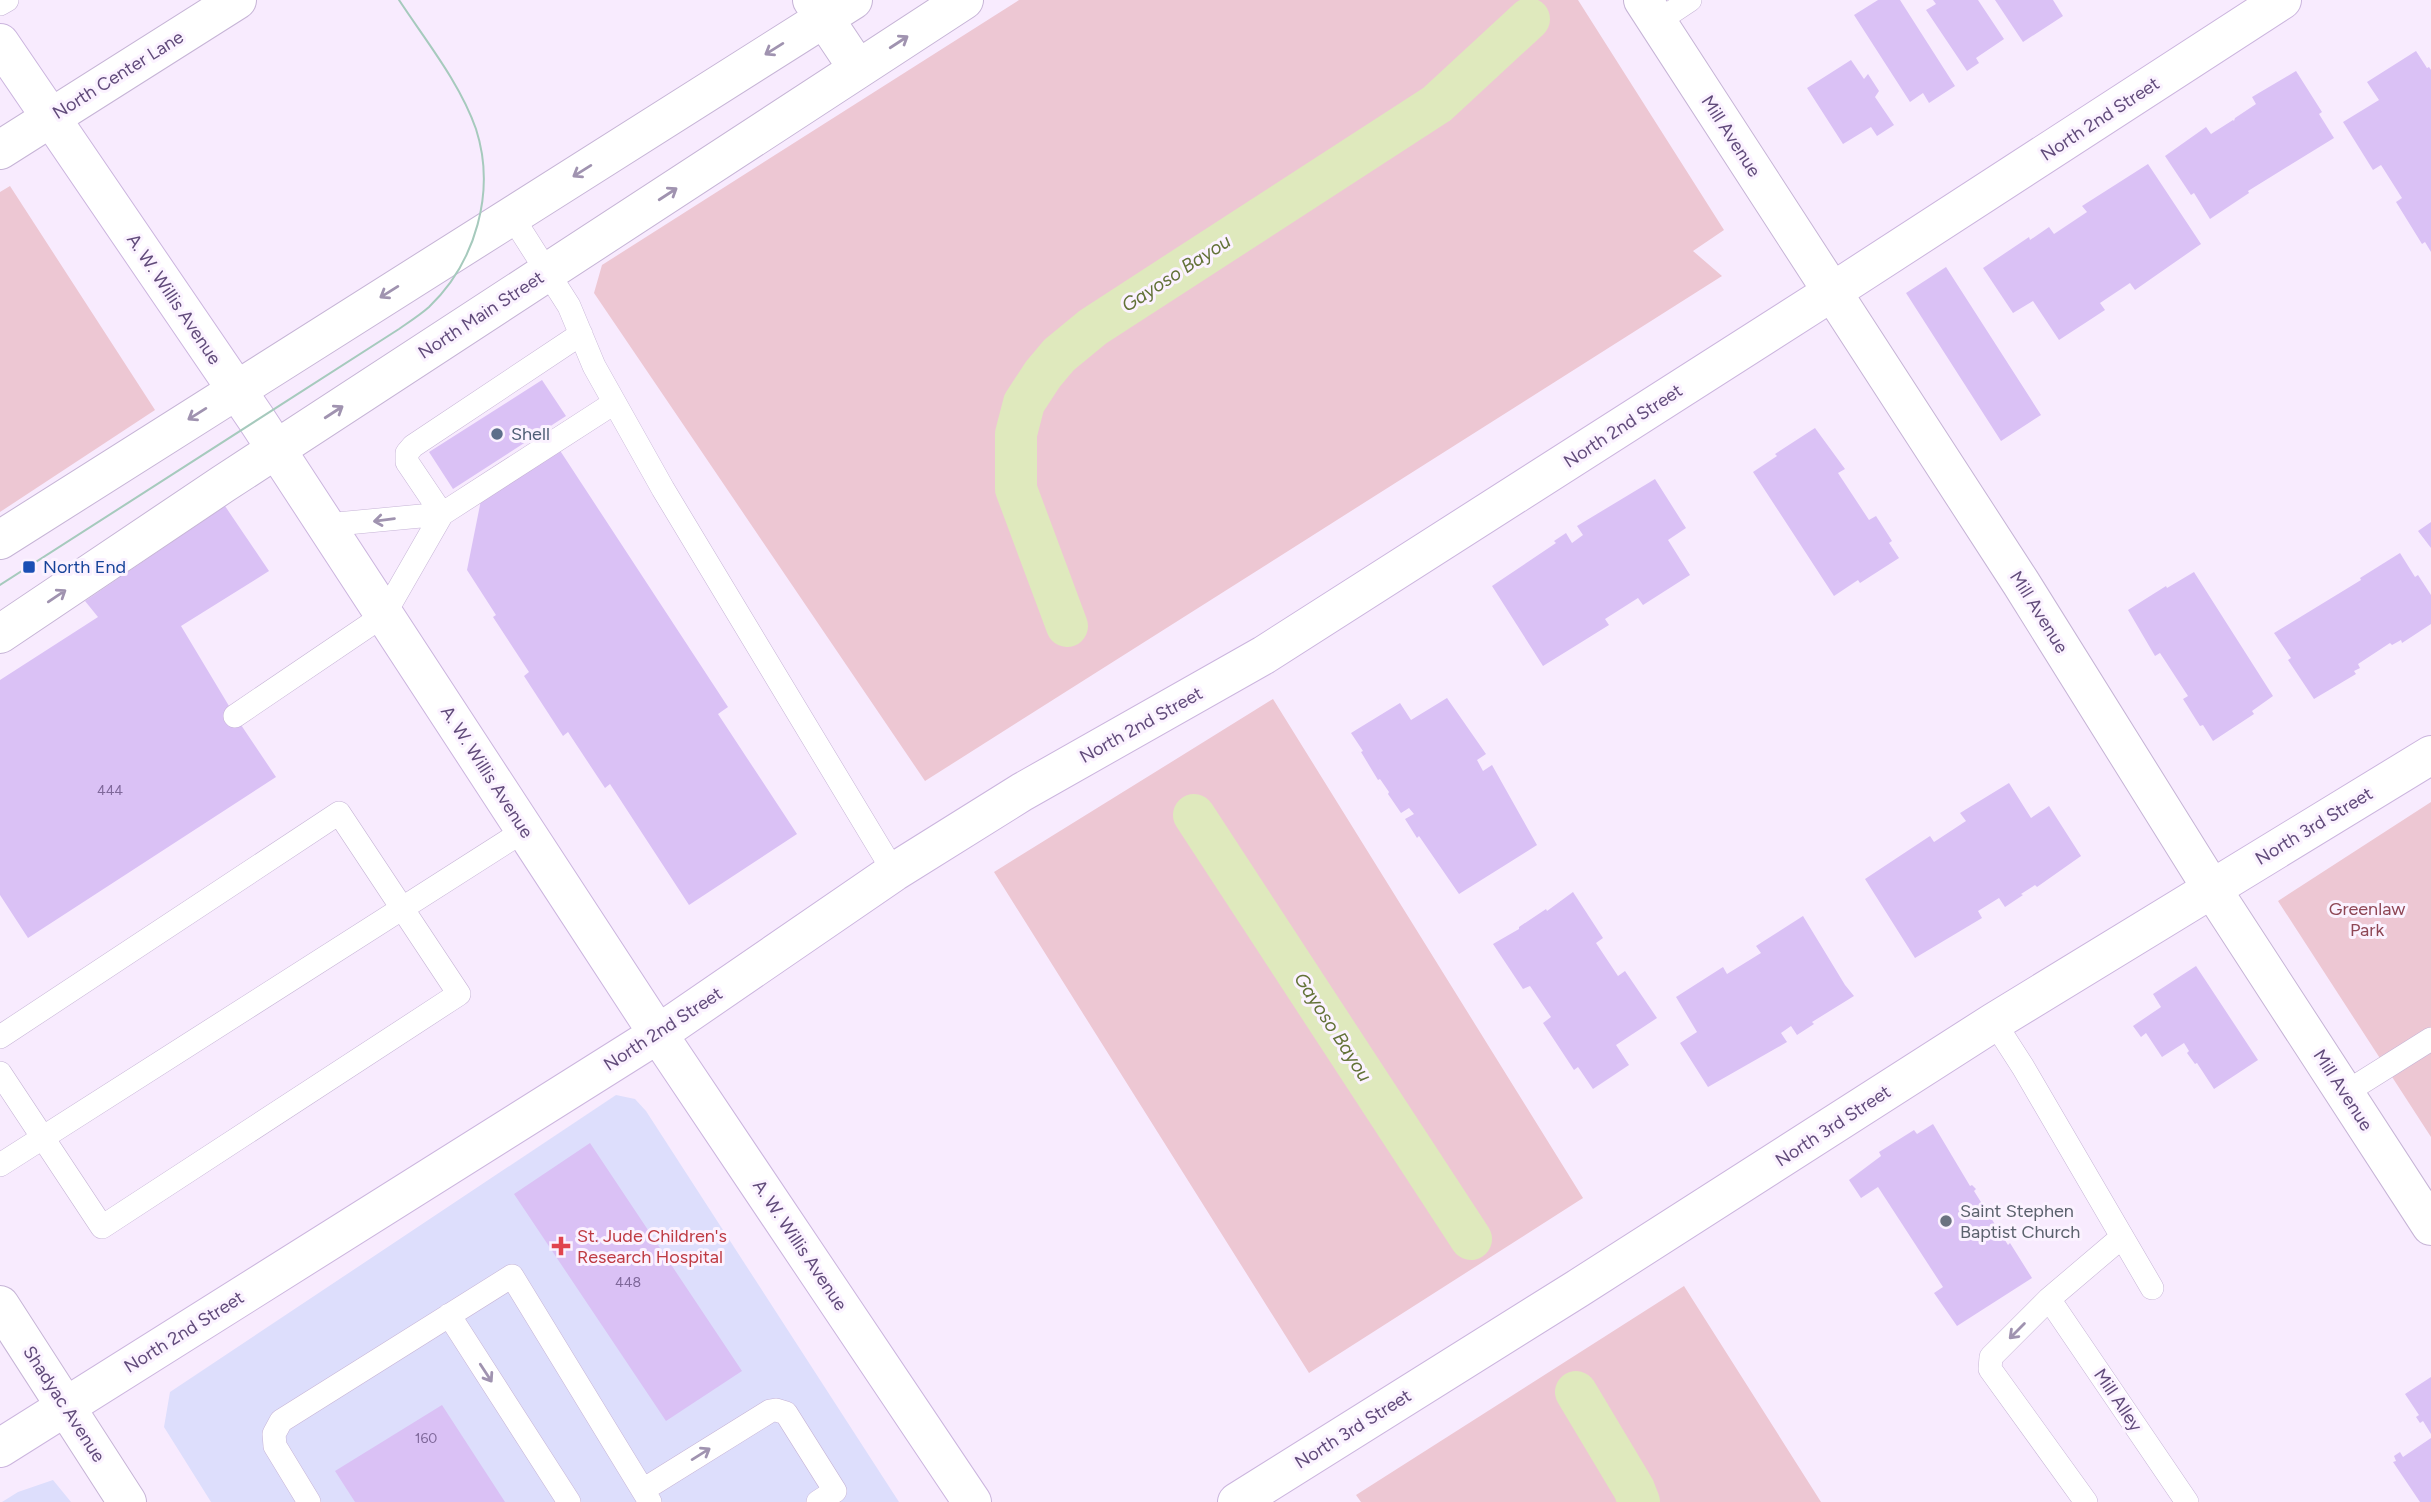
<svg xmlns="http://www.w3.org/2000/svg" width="2431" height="1502" font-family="Figtree,sans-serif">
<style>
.medical{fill:#dddefc}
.green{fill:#edc7d3}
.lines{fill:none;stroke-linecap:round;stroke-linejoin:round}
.canal{stroke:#dfe9bd;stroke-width:42}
.building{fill:#dac1f5}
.lane-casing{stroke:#c6b4d6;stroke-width:24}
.street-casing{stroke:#c6b4d6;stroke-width:40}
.secondary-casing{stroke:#cbb5de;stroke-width:40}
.lane{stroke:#fff;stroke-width:23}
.street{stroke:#fff;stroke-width:38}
.secondary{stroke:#fff;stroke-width:38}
.tram{stroke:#a6cabd;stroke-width:2}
.oneway{stroke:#a093b0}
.service-dot{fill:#5c6f8a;stroke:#fbf2ff;stroke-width:2.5}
.transit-dot{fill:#1a4fb4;stroke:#fbf2ff;stroke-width:2.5}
.worship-dot{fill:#6b7280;stroke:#fbf2ff;stroke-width:2.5}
.health-dot{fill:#e0444e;stroke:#fbf2ff;stroke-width:2.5}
.labels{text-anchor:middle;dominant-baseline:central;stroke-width:6;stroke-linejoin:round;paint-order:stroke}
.number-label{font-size:14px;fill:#7f689a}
.street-label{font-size:18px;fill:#614b7b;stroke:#fbf2ff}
.service-label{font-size:18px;fill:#4e5e75;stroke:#fbf2ff;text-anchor:start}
.transit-label{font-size:18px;fill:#164399;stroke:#fbf2ff;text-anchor:start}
.park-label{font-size:18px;fill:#8e4755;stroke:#fbf2ff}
.worship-label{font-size:18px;fill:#5b616d;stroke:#fbf2ff;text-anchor:start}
.health-label{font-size:18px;fill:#be3a42;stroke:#fbf2ff;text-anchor:start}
.water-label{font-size:19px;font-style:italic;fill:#627237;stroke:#fbf2ff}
</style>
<rect width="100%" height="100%" fill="#f8ebfe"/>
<path class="medical" d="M616 1095 635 1099 646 1111 899 1502H211L164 1427 170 1392Z
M53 1480 71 1502H2L18 1492Z"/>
<path class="green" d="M1019 0H1578L1724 230 1693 251 1722 276 925 781 594 293 602 265Z
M10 186 155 410 0 512V192Z
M1273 699 1583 1198 1309 1373 994 872Z
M2431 802V1137L2278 901Z
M1684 1286 1821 1502H1361L1356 1495Z"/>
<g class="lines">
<path class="canal" d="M1067 626 1016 489V434L1024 403 1043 374 1059 355 1093 327 1437 104 1529 19
M1194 815 1471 1239
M1576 1392 1634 1489 1639 1502"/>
</g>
<path class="building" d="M1878 0H1900L1955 86 1929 103 1923 93 1910 102 1854 15Z
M1933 0H1978L2004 39 1976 58 1979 63 1967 71 1926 10 1936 4Z
M1995 0H2053L2063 16 2023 42Z
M2416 51 2427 68 2429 67 2431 70V252L2425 242 2422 244 2396 202 2402 198 2381 165 2373 170 2343 122 2379 100 2367 82Z
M1851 60 1864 79 1868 74 1879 91 1875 97 1894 125 1877 136 1871 127 1843 144 1807 88Z
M2296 71 2322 112 2319 114 2334 138 2248 191 2249 193 2210 219 2194 193 2191 195 2165 156 2206 127 2211 134 2233 120 2234 121 2235 118 2256 104 2252 97Z
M2148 164 2201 244 2135 290 2130 283 2100 303 2105 310 2059 340 2033 301 2013 313 1983 268 2029 237 2030 240 2049 227 2054 234 2087 212 2082 206Z
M1946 267 2041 415 2001 441 1906 293Z
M542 380 566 416 453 489 429 452Z
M1815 428 1845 469 1838 473 1869 520 1876 516 1892 541 1889 543 1899 558 1860 583 1858 580 1834 596 1753 472 1777 456 1775 454Z
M559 449 728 707 718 714 797 834 689 905 610 784 605 788 568 732 563 736 524 676 529 672 493 617 496 615 467 570 481 500Z
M1655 479 1686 528 1668 540 1690 575 1643 605 1638 598 1605 619 1609 625 1543 666 1492 586 1556 543 1554 541 1566 533 1572 543 1583 535 1577 526Z
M225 506 269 571 181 626 235 716 276 777 28 938 0 895V680L98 617 85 601Z
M2431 522V548L2418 531Z
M2400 553 2415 577 2418 575 2431 595V624L2402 643 2401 640 2392 645 2390 643 2358 664 2360 668 2354 671 2356 674 2314 699 2288 660 2291 658 2274 633 2361 580 2360 578Z
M2194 572 2273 696 2252 711 2254 714 2213 741 2203 725 2200 726 2183 699 2188 696 2160 653 2155 656 2128 610 2166 586 2167 588Z
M1447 698 1486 754 1477 760 1483 771 1492 765 1537 845 1459 894 1419 836 1417 838 1405 819 1414 814 1409 808 1401 813 1388 794 1389 792 1380 779 1378 780 1361 752 1363 751 1351 733 1400 703 1411 720Z
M2009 783 2031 818 2049 806 2081 856 2037 887 2035 885 2021 894 2023 895 2005 907 1999 898 1978 911 1982 918 1915 958 1865 879 1930 836 1934 842 1966 821 1960 813Z
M1573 892 1603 938 1596 943 1618 976 1625 971 1657 1018 1616 1045 1629 1065 1593 1089 1578 1067 1574 1070 1543 1023 1551 1017 1530 986 1523 989 1493 944 1519 929V927L1546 909 1547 911Z
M1803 916 1845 985 1854 996 1812 1022 1814 1024 1797 1035 1791 1026 1781 1033 1787 1042 1708 1087 1680 1043 1697 1032 1676 997 1723 967 1727 974 1761 953 1756 946Z
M2196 966 2258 1060 2214 1089 2197 1063 2195 1064 2187 1053 2189 1051 2184 1043 2162 1057 2146 1033 2141 1037 2133 1026 2161 1007 2153 994Z
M1933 1124 1970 1186 1972 1185 1976 1189 1974 1191 2008 1245 2010 1243 2032 1278 1957 1326 1934 1293 1943 1287 1878 1187 1861 1198 1849 1180 1881 1156 1879 1152 1914 1130 1917 1134Z
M590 1143 742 1371 666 1421 514 1194Z
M2431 1377V1434L2423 1421 2420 1423 2416 1417 2419 1415 2405 1394Z
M442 1405 505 1502H355L335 1471Z
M2431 1438V1502H2420L2393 1462 2396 1461 2394 1456 2400 1452 2403 1457Z"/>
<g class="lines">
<defs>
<path id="lane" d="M0 4 7 0
M1657 22 1690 0
M511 215 569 306 594 366 663 489 894 872
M442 514 407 462V453L413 446 581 334
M326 525 442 514 614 403
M235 716 384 615 442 514
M1994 1022 2023 1067 2152 1288
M0 1037 339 813 459 994 102 1227 0 1073
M2345 1093 2431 1039
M0 1165 525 830
M2049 1299 2187 1502
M449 1315 569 1502
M643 1490 770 1411 776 1410 786 1413 835 1491 818 1502
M309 1502 275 1446 274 1434 281 1421 512 1276 650 1502
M2086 1502 1990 1369 1991 1357 2049 1299 2122 1237"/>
<path id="street" d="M812 0 858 69
M1643 0 2021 583 2212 889 2431 1226
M0 150 237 0
M0 540 853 0
M0 634 223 484 964 0
M0 1305 127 1502"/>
<path id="secondary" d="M0 43 257 420 658 1034 972 1502
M0 1448 658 1034 894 872 1022 792 1264 655 1832 292 2282 0
M1237 1502 1577 1289 1994 1022 2431 755"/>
</defs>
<use href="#lane" class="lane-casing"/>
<use href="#street" class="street-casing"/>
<use href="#secondary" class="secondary-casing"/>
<use href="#lane" class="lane"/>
<use href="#street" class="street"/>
<use href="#secondary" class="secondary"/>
<path class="tram" d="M0 585 399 329C409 322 420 315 429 307 476 262 496 191 476 129 460 83 426 41 399 0"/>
</g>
<defs><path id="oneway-shaft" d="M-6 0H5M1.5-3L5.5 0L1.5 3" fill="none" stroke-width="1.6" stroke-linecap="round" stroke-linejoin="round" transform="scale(1.75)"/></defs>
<g class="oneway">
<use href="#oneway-shaft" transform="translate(899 42) rotate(-33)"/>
<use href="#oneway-shaft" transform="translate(774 49) rotate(148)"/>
<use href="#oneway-shaft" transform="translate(582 171) rotate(148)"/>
<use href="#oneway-shaft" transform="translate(668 194) rotate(-33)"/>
<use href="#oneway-shaft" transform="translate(389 292) rotate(148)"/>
<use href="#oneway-shaft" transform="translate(334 412) rotate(-33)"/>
<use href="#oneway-shaft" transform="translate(197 414) rotate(148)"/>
<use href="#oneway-shaft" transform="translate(384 520) rotate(173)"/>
<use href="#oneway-shaft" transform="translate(57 596) rotate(-34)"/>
<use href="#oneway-shaft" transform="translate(2017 1331) rotate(135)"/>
<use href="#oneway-shaft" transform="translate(486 1373) rotate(57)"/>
<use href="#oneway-shaft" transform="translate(701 1454) rotate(-32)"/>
</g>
<circle class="service-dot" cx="497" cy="434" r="7"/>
<rect class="transit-dot" x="22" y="560" width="14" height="14" rx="3.5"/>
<circle class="worship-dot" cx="1946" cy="1221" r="7"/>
<path class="health-dot" d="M557.5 1235.5h7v7h7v7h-7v7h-7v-7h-7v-7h7z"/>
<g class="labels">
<g class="number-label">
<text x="110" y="790">444</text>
<text x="628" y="1282">448</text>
<text x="426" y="1438">160</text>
</g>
<g class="street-label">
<text transform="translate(118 75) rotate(-32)">North Center Lane</text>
<text transform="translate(2100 119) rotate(-33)">North 2nd Street</text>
<text transform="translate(1731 136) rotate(57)">Mill Avenue</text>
<text transform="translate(174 299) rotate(56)">A. W. Willis Avenue</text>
<text transform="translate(481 315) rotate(-33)">North Main Street</text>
<text transform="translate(1623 426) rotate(-33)">North 2nd Street</text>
<text transform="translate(2039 612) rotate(58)">Mill Avenue</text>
<text transform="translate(1141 725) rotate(-29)">North 2nd Street</text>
<text transform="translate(487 772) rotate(57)">A. W. Willis Avenue</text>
<text transform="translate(2314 826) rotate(-31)">North 3rd Street</text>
<text transform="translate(663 1029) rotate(-33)">North 2nd Street</text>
<text transform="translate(2343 1090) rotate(57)">Mill Avenue</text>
<text transform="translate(1833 1126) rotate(-33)">North 3rd Street</text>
<text transform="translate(800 1245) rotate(56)">A. W. Willis Avenue</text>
<text transform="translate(184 1332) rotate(-32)">North 2nd Street</text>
<text transform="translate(2118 1400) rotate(56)">Mill Alley</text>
<text transform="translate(64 1404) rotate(57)">Shadyac Avenue</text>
<text transform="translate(1353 1429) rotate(-32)">North 3rd Street</text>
</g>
<g class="service-label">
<text x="511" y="434">Shell</text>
</g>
<g class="transit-label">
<text x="43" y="567">North End</text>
</g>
<g class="park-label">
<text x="2367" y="909">Greenlaw<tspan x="2367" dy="21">Park</tspan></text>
</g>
<g class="worship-label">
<text x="1960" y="1211">Saint Stephen<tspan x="1960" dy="21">Baptist Church</tspan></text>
</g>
<g class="health-label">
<text x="577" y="1236">St. Jude Children's<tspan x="577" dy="21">Research Hospital</tspan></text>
</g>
<g class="water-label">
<text transform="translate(1176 273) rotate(-33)">Gayoso Bayou</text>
<text transform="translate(1333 1027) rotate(57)">Gayoso Bayou</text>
</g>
</g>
</svg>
